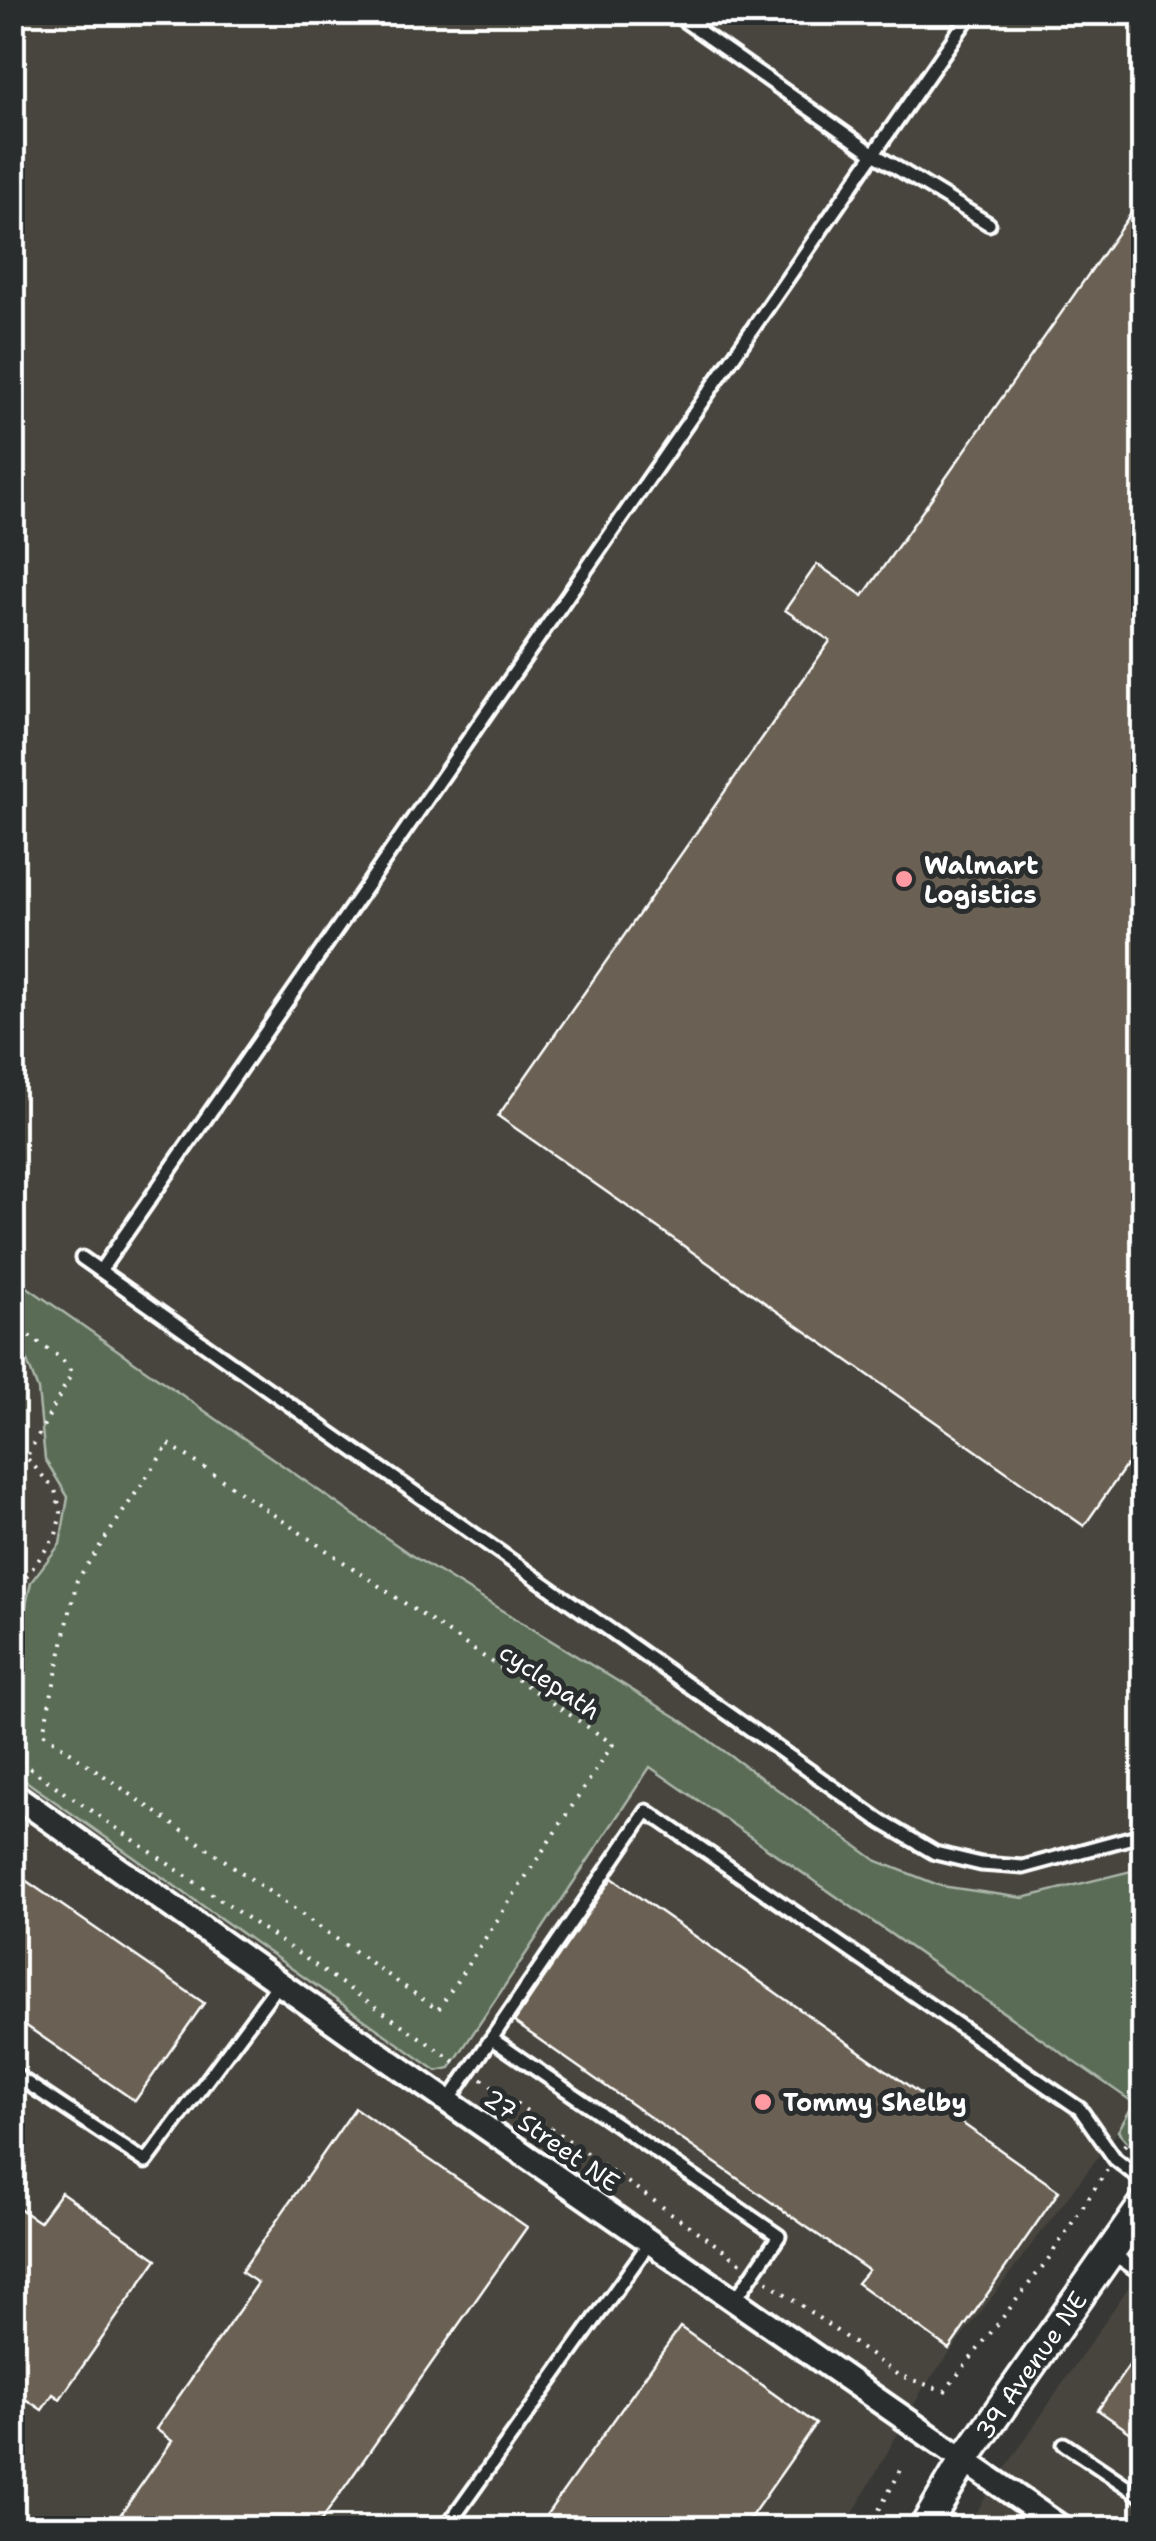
<svg xmlns="http://www.w3.org/2000/svg" width="1156" height="2541" font-family="'Shantell Sans',sans-serif">
<style>
.built{fill:#46443e}
.green{fill:#5a6c56;stroke:#acb6aa;stroke-width:2.5}
.building{fill:#6a6152;stroke:#fff;stroke-width:2.5}
.lines{fill:none;stroke-linecap:round;stroke-linejoin:round}
.service-casing{stroke:#fff;stroke-width:19}
.minor-casing{stroke:#fff;stroke-width:30}
.tertiary-casing{stroke:#fff;stroke-width:35}
.path{stroke:#fff;stroke-width:4;stroke-dasharray:2.5 8;stroke-linecap:butt}
.service{stroke:#2a2d2e;stroke-width:11}
.minor{stroke:#2a2d2e;stroke-width:22}
.tertiary{stroke:#2a2d2e;stroke-width:28}
.poi-dot{fill:#ff9aa2;stroke:#2a2d2e;stroke-width:4}
.labels{text-anchor:middle;dominant-baseline:central;stroke-width:10;stroke-linejoin:round;paint-order:stroke}
.poi-label{font-size:25px;font-weight:bold;fill:#fff;stroke:#2a2d2e;text-anchor:start}
.street-label{font-size:25px;fill:#fff;stroke:#2a2d2e}
</style>
<rect width="100%" height="100%" fill="#373735"/>
<filter id="ink" filterUnits="userSpaceOnUse"><feTurbulence type="fractalNoise" baseFrequency=".01" numOctaves="2"/><feDisplacementMap in="SourceGraphic" scale="20" xChannelSelector="R" yChannelSelector="G"/><feConvolveMatrix kernelMatrix="1 2 1 2 8 2 1 2 1" color-interpolation-filters="sRGB"/></filter>
<g filter="url(#ink)">
<path class="built" d="M13 13H1143V1868L1023 1898 941 1886 877 1861 678 1718 411 1555 13 1277Z
M13 1345 24 1352 38 1390 45 1459 68 1496 60 1544 31 1582 13 1666Z
M649 1767 1134 2104 1118 2131 924 2387 845 2528H13L12 1771 437 2071 450 2068Z
M1143 2266V2528H965L1075 2365Z"/>
<path class="green" d="M13 1277 411 1555 678 1718 877 1861 941 1886 1023 1898 1143 1868V2147L1135 2151 1118 2131 1134 2103 650 1767 450 2068 437 2071 13 1772V1666L31 1582 60 1544 68 1497 45 1459 38 1390 24 1353 13 1345Z"/>
<path class="building" d="M1144 195V1440L1084 1526 498 1116 830 641 785 610 817 564 863 596Z
M12 1871 204 2003 135 2101 12 2016Z
M612 1878 1059 2191 949 2349 857 2283 868 2270 514 2022Z
M355 2108 527 2227 316 2528H111L172 2441 156 2429 258 2283 241 2272Z
M61 2192 157 2259 60 2399 53 2394 42 2410 12 2390V2204L39 2222Z
M680 2327 816 2424 743 2528H537Z
M1144 2344V2442L1098 2410Z"/>
<g class="lines">
<defs>
<path id="service" d="M672 12 874 154 989 224
M82 1258 882 1822 935 1853 981 1864 1023 1867 1144 1834
M100 1271 972 12
M492 2039 779 2236 735 2300
M12 2073 146 2162 279 1983
M448 2102 647 1811 1080 2109 1115 2159 1144 2182
M1110 2252 1144 2275
M1064 2444 1144 2498
M446 2528 650 2242"/>
<path id="minor" d="M12 1793 358 2039 1062 2528"/>
<g id="tertiary">
<path id="s1" d="M924 2528 965 2459 1144 2204"/>
</g>
</defs>
<use href="#service" class="service-casing"/>
<use href="#minor" class="minor-casing"/>
<use href="#tertiary" class="tertiary-casing"/>
<path class="path" d="M12 1324 62 1359 72 1373 12 1484
M169 1444 613 1744 438 2010 43 1733 77 1580Z
M12 1627 20 1586 56 1535 61 1512 55 1490 26 1457
M12 1756 457 2063
M482 2079 743 2264
M1124 2146 1144 2118
M767 2281 898 2375 945 2391 1047 2261 1107 2170
M869 2528 901 2470"/>
<use href="#service" class="service"/>
<use href="#minor" class="minor"/>
<use href="#tertiary" class="tertiary"/>
</g>
</g>
<g class="poi-dot">
<circle cx="904" cy="879" r="10"/>
<circle cx="763" cy="2102" r="10"/>
</g>
<g class="labels">
<g class="poi-label">
<text x="924" y="865">Walmart<tspan x="924" dy="29">Logistics</tspan></text>
<text x="783" y="2102">Tommy Shelby</text>
</g>
<g class="street-label">
<text transform="translate(550 1681) rotate(34)">cyclepath</text>
<text transform="translate(552 2140) rotate(35)">27 Street NE</text>
<text stroke="none"><textPath href="#s1" startOffset="195">39 Avenue NE</textPath></text>
</g>
</g>
<rect width="1156" height="2541" fill="none" stroke="#2a2d2e" stroke-width="50"/>
<rect x="25" y="25" width="1106" height="2491" fill="none" stroke="#fff" stroke-width="4" filter="url(#ink)"/>
</svg>
